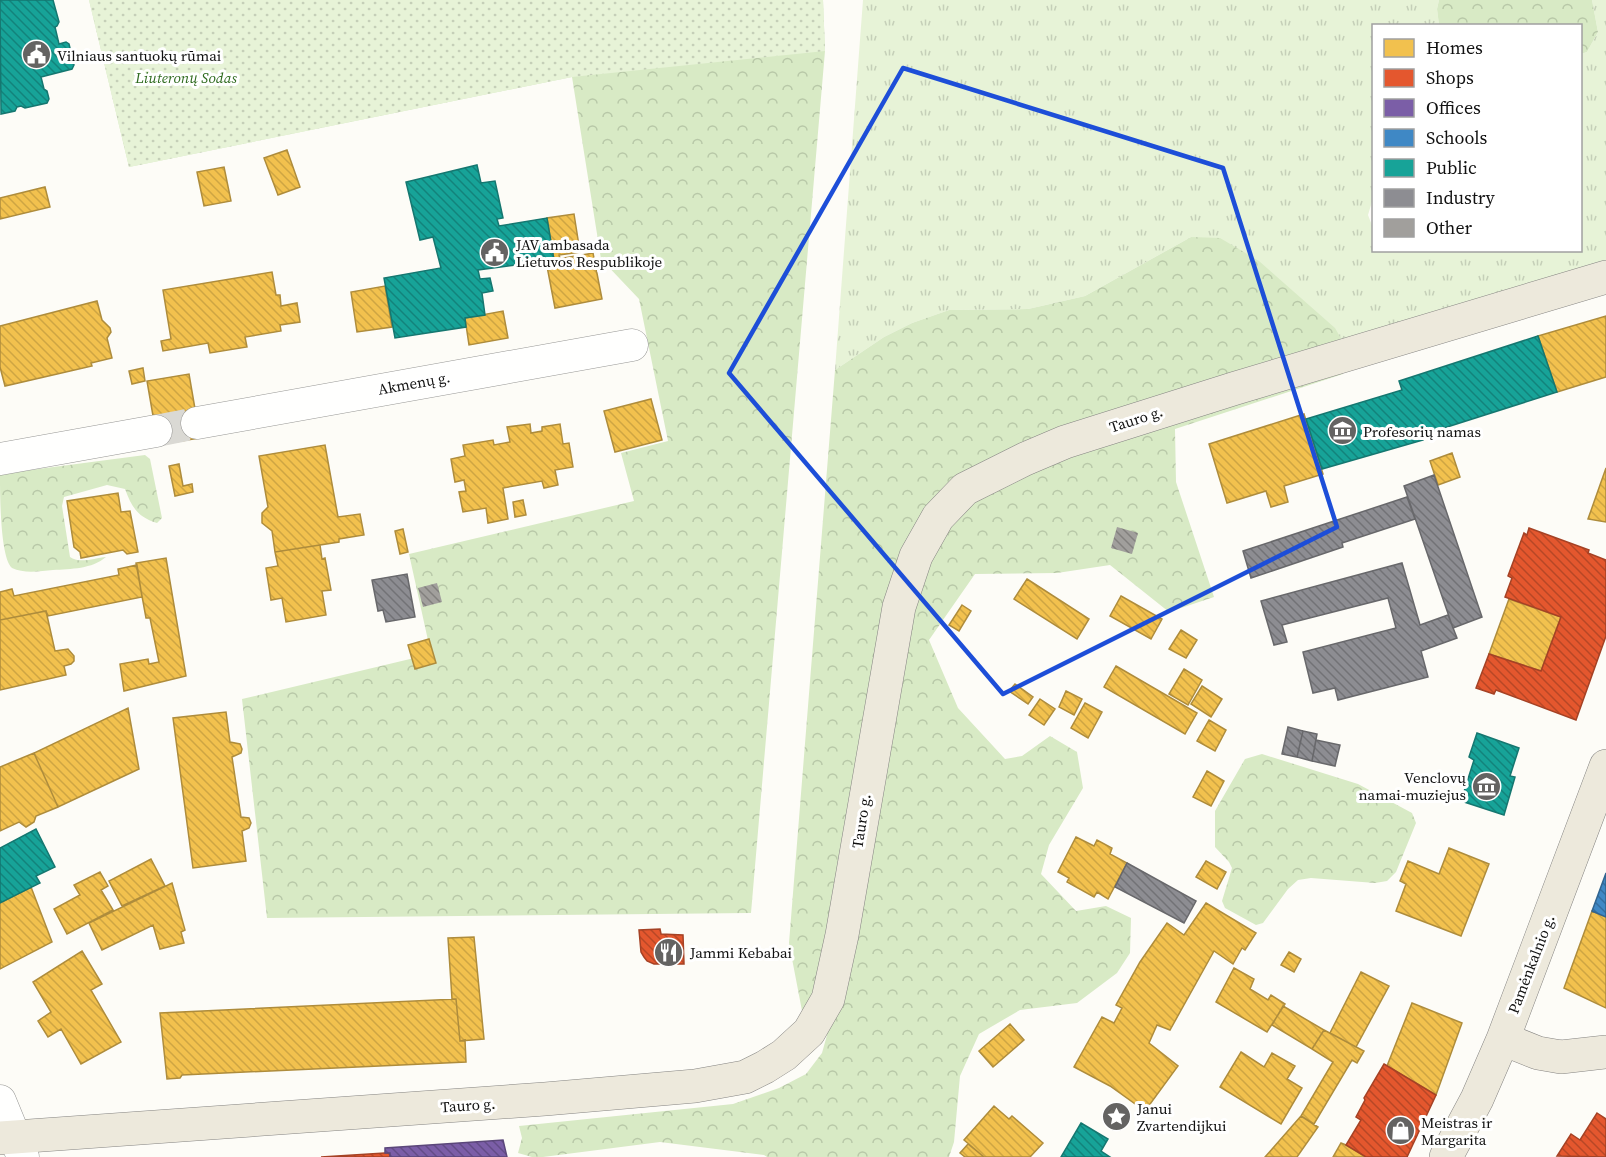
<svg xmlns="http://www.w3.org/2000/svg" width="1606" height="1157" font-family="'Source Serif 4',serif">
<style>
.grass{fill:url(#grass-tufts)}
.forest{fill:url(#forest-crowns)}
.park{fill:url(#park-dots)}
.homes{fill:url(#homes-back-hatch);stroke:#ae8c3c;stroke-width:1.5}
.shops{fill:url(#shops-back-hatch);stroke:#a54225;stroke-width:1.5}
.offices{fill:url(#offices-back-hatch);stroke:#5b477a;stroke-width:1.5}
.schools{fill:url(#schools-back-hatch);stroke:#31648f;stroke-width:1.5}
.public{fill:url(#public-back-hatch);stroke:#157770;stroke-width:1.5}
.industry{fill:url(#industry-back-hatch);stroke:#68686b;stroke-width:1.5}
.building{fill:url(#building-back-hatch)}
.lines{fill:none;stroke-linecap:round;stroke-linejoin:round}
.minor-tunnel{stroke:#dad9d4;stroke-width:32;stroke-dasharray:32 16;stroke-linecap:butt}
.minor-casing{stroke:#979795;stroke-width:33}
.major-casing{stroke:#858482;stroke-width:34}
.minor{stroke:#fffffe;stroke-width:32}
.major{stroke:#ede9dc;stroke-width:33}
.marked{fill:none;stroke:#1d4ed8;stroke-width:4.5;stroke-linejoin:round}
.labels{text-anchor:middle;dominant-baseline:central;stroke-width:6;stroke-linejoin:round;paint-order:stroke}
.poi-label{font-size:15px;fill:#111;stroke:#fff;text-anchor:start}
.park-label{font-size:15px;font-style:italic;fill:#2f6b1f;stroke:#fff}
.street-label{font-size:15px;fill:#111;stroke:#fff}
</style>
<defs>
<pattern id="grass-tufts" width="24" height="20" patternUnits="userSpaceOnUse" patternTransform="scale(1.5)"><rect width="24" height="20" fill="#e7f3d7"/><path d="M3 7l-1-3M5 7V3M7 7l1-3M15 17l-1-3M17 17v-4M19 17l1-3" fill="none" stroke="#c5cfb8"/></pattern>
<pattern id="forest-crowns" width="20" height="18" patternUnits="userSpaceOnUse" patternTransform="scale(1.5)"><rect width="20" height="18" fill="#d8eac5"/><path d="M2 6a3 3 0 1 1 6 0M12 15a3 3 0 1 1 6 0" fill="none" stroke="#b8c8a8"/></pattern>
<pattern id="park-dots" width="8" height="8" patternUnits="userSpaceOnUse" patternTransform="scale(1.5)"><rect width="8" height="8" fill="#e7f3d7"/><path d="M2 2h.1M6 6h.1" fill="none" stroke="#c5cfb8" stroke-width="1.8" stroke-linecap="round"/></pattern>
<pattern id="homes-back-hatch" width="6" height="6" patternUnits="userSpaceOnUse" patternTransform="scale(1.5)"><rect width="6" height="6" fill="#f2c14e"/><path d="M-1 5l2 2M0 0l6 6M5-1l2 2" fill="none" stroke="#cea543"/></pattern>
<pattern id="shops-back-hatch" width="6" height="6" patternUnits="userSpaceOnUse" patternTransform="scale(1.5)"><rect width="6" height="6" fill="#e4572e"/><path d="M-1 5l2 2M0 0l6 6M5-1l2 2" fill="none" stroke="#b74726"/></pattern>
<pattern id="offices-back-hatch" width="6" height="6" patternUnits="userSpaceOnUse" patternTransform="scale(1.5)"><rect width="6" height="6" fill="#7b5ea7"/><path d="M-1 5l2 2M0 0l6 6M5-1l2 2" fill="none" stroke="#634c87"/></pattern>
<pattern id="schools-back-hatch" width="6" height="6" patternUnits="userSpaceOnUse" patternTransform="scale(1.5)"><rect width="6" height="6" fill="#3f88c5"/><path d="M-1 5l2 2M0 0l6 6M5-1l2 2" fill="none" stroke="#336e9f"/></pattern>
<pattern id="public-back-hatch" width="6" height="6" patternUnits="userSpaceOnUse" patternTransform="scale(1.5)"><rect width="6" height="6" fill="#17a398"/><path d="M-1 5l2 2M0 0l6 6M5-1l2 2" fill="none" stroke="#13837b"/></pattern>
<pattern id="industry-back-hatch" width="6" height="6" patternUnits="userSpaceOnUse" patternTransform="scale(1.5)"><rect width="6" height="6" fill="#8d8d92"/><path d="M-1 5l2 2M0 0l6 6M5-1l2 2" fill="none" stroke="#727276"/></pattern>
<pattern id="building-back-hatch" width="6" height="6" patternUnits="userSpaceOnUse" patternTransform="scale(1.5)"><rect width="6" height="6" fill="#a19f9c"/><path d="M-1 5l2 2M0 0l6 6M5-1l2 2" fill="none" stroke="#82807e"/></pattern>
</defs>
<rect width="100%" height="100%" fill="#fdfcf7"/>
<path class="grass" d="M863 0H1439L1437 9 1439 25 1374 26V195L1368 215 1373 228 1374 250H1580L1581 54 1587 52 1598 32 1592 0H1606V261L1343 342 1191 237 1085 296 1028 309 949 310 912 323 884 337 835 370Z"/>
<path class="forest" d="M89 0H823L825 51 751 913 267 918 242 699 431 654 409 554 634 501 621 453 668 441 639 299 601 259 572 77 129 167Z
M1439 0H1592L1598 32 1587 52 1581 54 1580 26 1439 25 1437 9Z
M1191 237 1220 238 1259 261 1335 328 1343 342V374L1175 429 1176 482 1214 597 1169 612 1110 565 1057 573 975 574 929 640 958 708 1005 759 1022 756 1050 736 1077 752 1083 788 1049 845 1041 874 1076 911 1106 906 1131 918 1130 953 1117 973 1077 1003 1020 1010 979 1034 960 1076 954 1142 949 1157H767L764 1155 660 1142 543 1157H532L518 1153 522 1138 519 1126 733 1104 779 1088 806 1074 822 1053 827 1035 803 1016 789 943 835 370 884 337 912 323 949 310 1028 309 1085 296Z
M145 455 150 459 162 518 157 523C138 517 132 508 125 489L107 485 64 497 62 506 70 557C79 564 95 558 106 557 92 569 71 569 53 570 41 571 24 574 12 568 0 558 0 493 0 474Z
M1262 754 1358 784 1412 813 1416 823 1396 872 1387 881 1375 883 1311 878 1298 880 1288 889 1263 923 1256 925 1225 908 1222 901 1232 868 1229 862 1215 847V811L1245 759Z"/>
<path class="park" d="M89 0H823L825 51 572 77 129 167Z"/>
<path class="homes" d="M287 150 300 187 278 195 264 158Z
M224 167 231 201 204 206 197 172Z
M45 187 50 207 0 219V198Z
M574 214 580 252 559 255 560 258 554 260 547 218Z
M593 253 602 299 555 308 546 261Z
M272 272 276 295H280L281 306 297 303 300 322 280 325 281 331 245 337 247 347 210 353 208 343 163 351 161 341 171 339 163 290Z
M385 286 392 327 357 332 351 292Z
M97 301 102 320 110 328 111 332 107 338 112 358 91 363 92 366 5 386 0 367V326Z
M503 311 508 338 469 345 465 318Z
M1606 316V377L1557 392 1538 336Z
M143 368 145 381 132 384 129 371Z
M189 374 200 438 158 445 147 381Z
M651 399 662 440 615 452 604 411Z
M1304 414 1323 474 1284 486 1288 502 1271 507 1266 491 1227 503 1209 444Z
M530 424 531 433 542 431V427L560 424 563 444 569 443 573 467 555 470 558 485 544 488 542 481 503 488 508 519 488 523 486 508 463 512 459 492 466 491 464 480 455 482 451 459 465 456 463 445 493 440 494 445 510 442 507 427Z
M325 445 338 517 360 514 364 535 339 539V542L275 552 272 531 262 523V513L268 507 259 456Z
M1452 453 1460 477 1438 485 1430 461Z
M179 464 183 486 192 484 193 492 175 496 169 466Z
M1606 468V522L1588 519Z
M118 493 121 512 130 511 138 552 127 554 123 550 81 558 80 552 74 547 67 501Z
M523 500 526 515 515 517 513 502Z
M403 529 408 552 400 554 395 531Z
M320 545 322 559 325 558 331 590 322 591 326 615 286 622 282 598 271 600 266 568 278 566 275 552Z
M166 558 186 676 124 691 120 664 148 659 149 664 159 662 150 618H146L136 563Z
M137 565 142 597 48 616 46 611 0 620V592L12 589 14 596 119 575 118 569Z
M1027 579 1089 619 1077 639 1014 599Z
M1121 596 1162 619 1151 639 1110 616Z
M1509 599 1561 617 1541 671 1489 654Z
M962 605 971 611 959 631 949 625Z
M46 611 55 651 68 649 74 656V661L71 664 64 666 66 675 0 690V620Z
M1181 630 1197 640 1186 658 1169 649Z
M429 639 436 663 415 669 408 645Z
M1116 666 1197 713 1185 734 1104 687Z
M1184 669 1202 680 1188 705 1169 694Z
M1015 684 1033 697 1028 704 1009 691Z
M1202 686 1222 699 1211 717 1191 704Z
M1066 691 1082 699 1074 715 1059 707Z
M1040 699 1055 709 1044 725 1029 715Z
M1085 703 1102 712 1088 738 1071 728Z
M128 708 139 769 58 807 34 753Z
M226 712 230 742 240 744 242 749 241 753 232 757 241 817 249 818 251 823 249 828 242 831 246 861 193 868 173 718Z
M1209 720 1226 730 1215 751 1197 741Z
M34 753 58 807 36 816 34 822 26 827 19 822 0 831V767Z
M1207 771 1224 781 1211 806 1193 797Z
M1076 837 1094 846 1097 840 1112 848 1110 854 1127 863 1108 899 1097 892 1094 897 1067 882 1069 878 1058 872Z
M1449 848 1489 864 1461 936 1396 911 1406 884 1400 881 1408 861 1439 874Z
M151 859 165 886 122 906 109 881Z
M1206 861 1226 872 1217 889 1196 877Z
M100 872 108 886 101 890 113 910 67 934 54 909 80 895 74 885Z
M172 883 185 930 181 932 184 943 160 949 153 925 102 950 89 923Z
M31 887 52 942 0 969V903Z
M1206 903 1256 933 1245 950 1242 948 1233 964 1214 951 1170 1030 1157 1025 1149 1043 1178 1066 1145 1111 1110 1086 1074 1067 1102 1017 1114 1023 1122 1008 1116 1005 1140 962 1167 923 1184 935Z
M1592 911 1606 917V1008L1564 988Z
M474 937 484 1039 460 1041 456 999H452L448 938Z
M82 951 102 984 91 990 121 1042 81 1064 61 1029 48 1037 38 1021 51 1012 33 982Z
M1289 952 1301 959 1294 972 1281 965Z
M1234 968 1254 979 1250 989 1268 1000 1271 995 1285 1004 1267 1032 1216 1002Z
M1361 972 1389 986 1356 1047 1330 1033Z
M456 999 460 1041 465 1040 466 1062 182 1075 180 1078 167 1079 160 1013Z
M1412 1003 1462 1023 1436 1095 1387 1066Z
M1283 1006 1324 1030 1312 1049 1272 1025Z
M1010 1024 1024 1040 993 1067 979 1051Z
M1324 1030 1364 1051 1357 1063 1352 1060 1314 1124 1301 1116 1333 1062 1312 1049Z
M1241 1052 1264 1067 1272 1053 1295 1066 1287 1079 1302 1088 1281 1124 1220 1087Z
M994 1106 1009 1119 1012 1116 1043 1143 1030 1157H984L964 1140Z
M1301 1116 1318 1127 1297 1157H1265Z
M1341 1143 1346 1145 1366 1157H1333Z
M968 1144 984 1157H965L960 1153Z"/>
<path class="shops" d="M1529 528 1589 550 1588 553 1606 560V636L1576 720 1496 690 1494 694 1476 688 1489 654 1541 671 1561 617 1505 597 1512 578 1508 576 1524 533 1527 535Z
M660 929 661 934 683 935 684 964H654L647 961 644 957 641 952 639 930Z
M1384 1064 1436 1095 1407 1157H1366L1346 1145 1361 1120 1356 1117 1365 1100 1364 1098Z
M1597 1113 1606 1119V1157L1557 1156 1571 1134 1580 1140Z
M385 1153H390V1157H321Z"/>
<path class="offices" d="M503 1140 507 1157H390V1153H385V1148Z"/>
<path class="schools" d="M1606 873V917L1592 911Z"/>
<path class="public" d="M0 0H53L59 22 57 26 55 27 59 44 66 42 69 44 74 65 72 69 41 77 44 89 47 91 49 99 47 103 25 108 21 106 17 107 15 111 1 114Z
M477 165 481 183 495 181 503 218 497 219 499 226 547 218 554 260 478 270 480 279 490 278 493 291 482 293 485 315 465 318 466 327 395 338 384 278 441 268 433 237 420 240 406 182Z
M1538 336 1557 392 1422 435 1423 440 1322 469 1306 419 1402 390 1399 381Z
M1477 733 1519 748 1510 776 1515 777 1504 815 1461 801 1474 760 1469 757Z
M36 829 55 867 36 876 40 883 0 903V848Z
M1081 1123 1108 1139 1101 1151 1110 1157H1061Z"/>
<path class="industry" d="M1434 475 1482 617 1453 628 1404 486Z
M1407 497 1415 519 1342 543 1343 547 1251 578 1243 551Z
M1402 563 1420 625 1448 615 1457 638 1421 651 1428 677 1338 700 1335 688 1313 693 1303 652 1396 628 1388 598 1282 625 1287 642 1274 645 1261 601Z
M407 574 415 617 386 622 383 610 378 611 372 580Z
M1288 727 1303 731 1297 757 1282 754Z
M1303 731 1317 734 1312 761 1297 757Z
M1316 740 1340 745 1335 766 1312 761Z
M1127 863 1196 901 1184 923 1115 887Z"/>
<path class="building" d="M1117 527 1138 533 1132 554 1111 548Z
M437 583 442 602 423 607 418 588Z"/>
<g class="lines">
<path class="minor-tunnel" d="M156 431 197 423"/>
<defs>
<path id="minor" d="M197 423 632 345
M0 459 156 431
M0 1101 23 1157"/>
<path id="major" d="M1503 1039 1538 1053 1561 1057 1606 1052
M0 1138 545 1099 695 1086 745 1077 765 1067 784 1055 809 1032 828 999 842 935 899 607 916 556 938 517 965 489 1025 459 1065 442 1236 388 1606 277
M1446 1157 1477 1099 1503 1039 1606 766"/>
</defs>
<use href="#minor" class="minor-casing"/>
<use href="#major" class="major-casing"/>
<use href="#minor" class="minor"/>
<use href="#major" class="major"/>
</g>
<path class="marked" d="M903 68 1223 168 1337 527 1003 694 729 373Z"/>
<defs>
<symbol id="civic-disc" viewBox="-11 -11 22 22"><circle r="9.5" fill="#646362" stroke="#fff"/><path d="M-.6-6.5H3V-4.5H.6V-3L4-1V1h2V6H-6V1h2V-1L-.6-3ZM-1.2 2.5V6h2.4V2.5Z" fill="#fff"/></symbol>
<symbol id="museum-disc" viewBox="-11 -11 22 22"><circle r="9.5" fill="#646362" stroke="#fff"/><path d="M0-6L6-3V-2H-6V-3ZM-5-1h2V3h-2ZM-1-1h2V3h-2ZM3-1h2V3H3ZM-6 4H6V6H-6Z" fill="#fff"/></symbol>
<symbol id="restaurant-disc" viewBox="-11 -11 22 22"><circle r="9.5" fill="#646362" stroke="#fff"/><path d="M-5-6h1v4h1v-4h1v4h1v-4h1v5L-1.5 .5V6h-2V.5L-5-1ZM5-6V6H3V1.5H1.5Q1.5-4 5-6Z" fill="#fff"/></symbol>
<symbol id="sight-disc" viewBox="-11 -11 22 22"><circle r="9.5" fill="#646362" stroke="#fff"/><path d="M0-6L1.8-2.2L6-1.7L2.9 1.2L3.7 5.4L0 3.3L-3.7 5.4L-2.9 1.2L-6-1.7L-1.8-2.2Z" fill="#fff"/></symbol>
<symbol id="shop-disc" viewBox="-11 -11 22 22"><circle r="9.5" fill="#646362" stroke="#fff"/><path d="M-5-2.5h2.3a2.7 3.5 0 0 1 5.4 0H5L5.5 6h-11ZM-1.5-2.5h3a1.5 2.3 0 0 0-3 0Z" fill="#fff"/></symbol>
</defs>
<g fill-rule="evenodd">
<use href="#civic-disc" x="20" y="38" width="33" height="33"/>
<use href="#civic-disc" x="478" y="236" width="33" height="33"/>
<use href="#museum-disc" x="1326" y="414" width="33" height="33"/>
<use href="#museum-disc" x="1470" y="770" width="33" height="33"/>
<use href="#restaurant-disc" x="652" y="936" width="33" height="33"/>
<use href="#sight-disc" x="1100" y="1100" width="33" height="33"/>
<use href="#shop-disc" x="1384" y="1114" width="33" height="33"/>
</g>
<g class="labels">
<g class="poi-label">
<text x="57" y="55">Vilniaus santuokų rūmai</text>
<text x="516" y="244">JAV ambasada<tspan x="516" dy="17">Lietuvos Respublikoje</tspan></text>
<text x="1363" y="431">Profesorių namas</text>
<text x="1466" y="777" text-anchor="end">Venclovų<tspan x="1466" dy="17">namai-muziejus</tspan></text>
<text x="690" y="952">Jammi Kebabai</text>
<text x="1137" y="1108">Janui<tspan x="1137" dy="17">Zvartendijkui</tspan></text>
<text x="1421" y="1122">Meistras ir<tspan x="1421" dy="17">Margarita</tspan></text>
</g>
<g class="park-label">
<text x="186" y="77">Liuteronų Sodas</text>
</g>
<g class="street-label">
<text transform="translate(414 383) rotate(-10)">Akmenų g.</text>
<text transform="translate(1136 419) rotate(-18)">Tauro g.</text>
<text transform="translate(861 821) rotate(-81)">Tauro g.</text>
<text transform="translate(1531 964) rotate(-69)">Pamėnkalnio g.</text>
<text transform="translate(468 1105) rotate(-4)">Tauro g.</text>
</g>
</g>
<rect x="1372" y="24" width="210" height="228" fill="#ffffff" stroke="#a0a0a0" stroke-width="1.5"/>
<rect x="1384" y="39" width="30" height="18" fill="#f2c14e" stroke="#a0a0a0" stroke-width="1.5"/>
<text x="1426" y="54" font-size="18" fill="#111111">Homes</text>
<rect x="1384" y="69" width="30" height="18" fill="#e4572e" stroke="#a0a0a0" stroke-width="1.5"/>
<text x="1426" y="84" font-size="18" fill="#111111">Shops</text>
<rect x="1384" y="99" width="30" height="18" fill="#7b5ea7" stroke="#a0a0a0" stroke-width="1.5"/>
<text x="1426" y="114" font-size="18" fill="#111111">Offices</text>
<rect x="1384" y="129" width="30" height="18" fill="#3f88c5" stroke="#a0a0a0" stroke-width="1.5"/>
<text x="1426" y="144" font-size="18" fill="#111111">Schools</text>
<rect x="1384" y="159" width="30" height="18" fill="#17a398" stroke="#a0a0a0" stroke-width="1.5"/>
<text x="1426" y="174" font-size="18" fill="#111111">Public</text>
<rect x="1384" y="189" width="30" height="18" fill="#8d8d92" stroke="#a0a0a0" stroke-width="1.5"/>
<text x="1426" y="204" font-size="18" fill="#111111">Industry</text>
<rect x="1384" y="219" width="30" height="18" fill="#a19f9c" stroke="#a0a0a0" stroke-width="1.5"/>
<text x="1426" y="234" font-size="18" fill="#111111">Other</text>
</svg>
